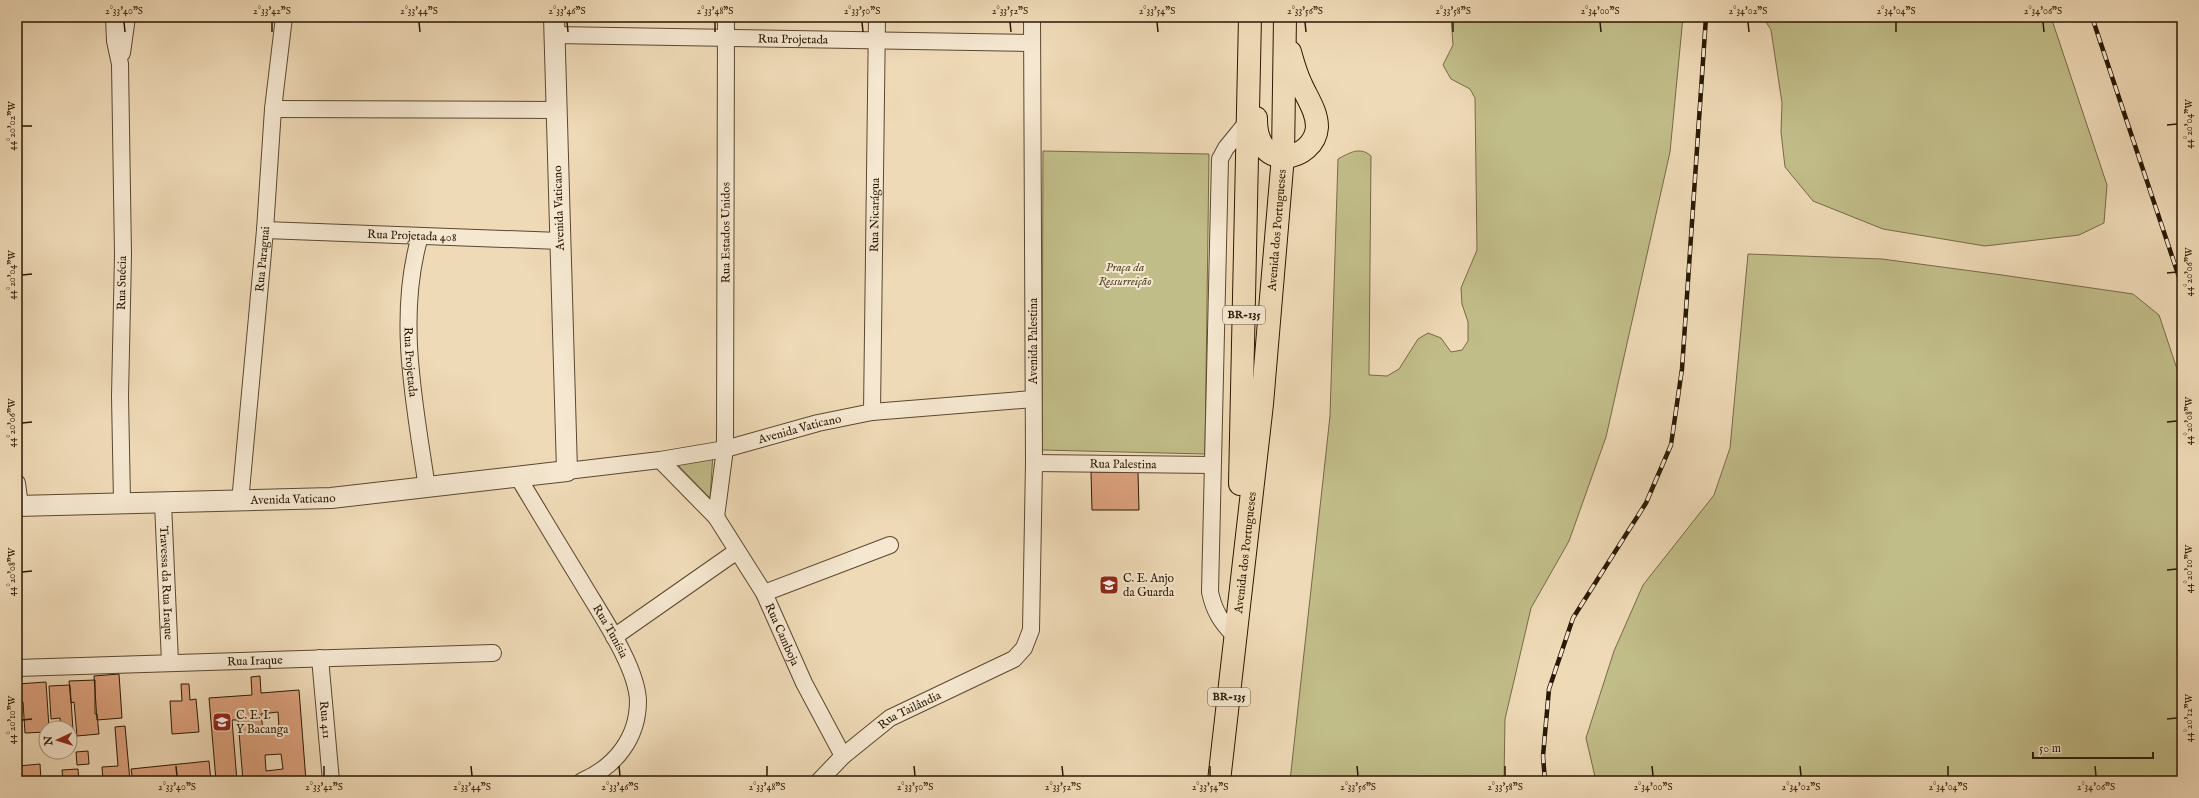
<svg xmlns="http://www.w3.org/2000/svg" width="2199" height="798" font-family="'IM FELL English',serif">
<style>
.green{fill:#c1bd89;stroke:#766a45}
.building{fill:#dca17d;stroke:#2a1801;fill-rule:evenodd}
.lines{fill:none;stroke-linecap:round;stroke-linejoin:round}
.minor-casing{stroke:#5b482e;stroke-width:18}
.tertiary-casing{stroke:#5b482e;stroke-width:22}
.trunk-casing{stroke:#2a1801;stroke-width:24}
.minor{stroke:#f5e7d0;stroke-width:16}
.tertiary{stroke:#f5e7d0;stroke-width:20}
.trunk{stroke:#efdab7;stroke-width:22}
.rail-casing{stroke:#2a1801;stroke-width:4.5}
.rail{stroke:#f5e7d0;stroke-width:3;stroke-dasharray:9;stroke-linecap:butt}
.ticks{fill:none;stroke:#2a1801;stroke-width:1.5}
.labels{text-anchor:middle;dominant-baseline:central;stroke-width:4;stroke-linejoin:round;paint-order:stroke}
.shield{fill:#f5e7d0;stroke:#67563f;stroke-width:1}
.shield-label{font-size:11px;font-weight:bold;fill:#2a1801}
.street-label{font-size:12px;fill:#2a1801;stroke:#f5e7d0}
.park-label{font-size:12px;font-style:italic;fill:#574a2a;stroke:#f5e7d0}
.poi-label{font-size:12px;fill:#2a1801;stroke:#f5e7d0;text-anchor:start}
.neatline{fill:none;stroke:#2a1801;stroke-width:1.5}
.ticks-label{font-size:10px;text-anchor:middle;fill:#2a1801}
</style>
<rect width="100%" height="100%" fill="#efdab7"/>
<filter id="stains"><feTurbulence type="fractalNoise" baseFrequency=".005" numOctaves="4"/><feColorMatrix values="0 0 0 0 .2 0 0 0 0 .09 0 0 0 0 .02 0 0 0 .5 -.17"/></filter>
<radialGradient id="worn" r=".72"><stop offset=".6" stop-color="#630" stop-opacity="0"/><stop offset="1" stop-color="#630" stop-opacity=".3"/></radialGradient>
<path class="green" d="M1451 17H1683L1670 152 1606 437 1569 541 1531 608 1505 719 1504 781H1290L1330 416 1338 159C1349 153 1360 146 1371 156L1369 375 1387 376 1399 369 1418 339 1428 333 1441 338 1451 352 1462 350 1468 341V322L1462 304 1461 288 1477 250 1475 98 1470 89 1451 79 1443 65 1453 45Z
M1763 17H2051L2107 185 2104 223 2079 235 1985 246 1883 229 1813 201 1785 167 1781 132 1782 103 1771 30Z
M1043 151 1209 154 1205 454 1042 450Z
M1748 254 1882 259 2002 275 2133 294 2159 315 2182 384V781H1596L1586 738 1614 651 1643 585 1714 495 1730 448Z
M713 454 710 498 673 460Z"/>
<path class="building" d="M1091 472H1138L1139 510H1092Z
M119 674 122 718 97 720 94 676Z
M260 676 261 693 299 690 306 781H243L238 720H232L237 781H216L209 698 252 695 251 677ZM278 712 279 728 263 729 261 714ZM281 754 283 769 266 771 265 755Z
M95 680V714H97L99 734 77 736 74 702 71 703 69 681Z
M46 682 49 728H46V732L25 733 23 702 17 703V684Z
M181 684H189L190 700 196 699 199 732 172 734 170 701H182Z
M70 685 73 730H70V728H61L60 718 51 719 49 686Z
M125 726 130 781H103L102 767 118 766 115 727Z
M88 751 89 764 77 765 76 752Z
M209 761 211 781H133L131 769Z
M40 764 41 781H19L18 766Z
M78 769 79 781H63L62 770Z
M102 778 103 781H79L78 780Z"/>
<g class="lines">
<defs>
<g id="minor">
<path d="M114 17 115 41 120 64 123 255 120 396 122 502"/>
<path id="s1" d="M554 35 1032 43"/>
<path d="M122 53 127 17"/>
<path d="M273 109 556 110"/>
<path id="s2" d="M265 230 560 241"/>
<path id="s3" d="M420 236C396 318 415 406 427 488"/>
<path id="s4" d="M872 412 877 17"/>
<path id="s5" d="M660 460 716 517 764 593 804 683 843 756"/>
<path id="s6" d="M1034 463 1212 465"/>
<path id="s7" d="M567 471 660 460 725 449 818 423 872 412 1033 399"/>
<path id="s8" d="M518 477C539 512 560 547 581 581 599 612 637 666 638 701 638 738 615 767 582 781"/>
<path d="M17 483 20 506"/>
<path id="s9" d="M240 502 265 230 273 109 284 17"/>
<path id="s10" d="M163 503 170 662"/>
<path id="s11" d="M716 517 725 449 726 17"/>
<path d="M764 593 890 545"/>
<path d="M1235 636C1221 622 1214 611 1210 592L1220 159 1226 148 1248 121"/>
<path d="M614 637 737 551"/>
<path id="s12" d="M320 658 331 781"/>
<path id="s13" d="M17 668 493 653"/>
<path id="s14" d="M819 781 843 756 890 718 1014 659 1024 648 1031 630 1034 463 1032 17"/>
</g>
<g id="tertiary">
<path id="s15" d="M17 506 331 498 567 471 554 17"/>
</g>
<g id="trunk">
<path d="M1256 118C1255 175 1315 161 1317 127 1317 111 1307 98 1301 84 1296 74 1293 63 1290 52"/>
<path d="M1240 484 1250 17"/>
<path id="s16" d="M1219 781 1262 404 1283 156 1285 17"/>
</g>
</defs>
<use href="#minor" class="minor-casing"/>
<use href="#tertiary" class="tertiary-casing"/>
<use href="#trunk" class="trunk-casing"/>
<use href="#minor" class="minor"/>
<use href="#tertiary" class="tertiary"/>
<use href="#trunk" class="trunk"/>
<defs>
<path id="rail" d="M2092 17 2182 286
M1545 781 1543 756 1549 689 1573 618 1646 503 1671 445 1682 369 1706 17"/>
</defs>
<use href="#rail" class="rail-casing"/>
<use href="#rail" class="rail"/>
</g>
<path class="ticks" d="M124 22 125 32M272 22V32M419 22 420 32M567 22 568 32M715 22V32M862 22 863 32M1010 22 1011 32M1157 22 1158 32M1305 22 1306 32M1453 22V32M1600 22 1601 32M1748 22 1749 32M1896 22V32M2043 22 2044 32M2167 125 2177 124M22 126H32M2167 273 2177 272M22 275 32 274M2167 422 2177 421M22 423 32 422M2167 570 2177 569M22 572 32 571M2167 719 2177 718M22 720 32 719M176 766 177 776M324 766V776M471 766 472 776M619 766 620 776M767 766V776M914 766 915 776M1062 766 1063 776M1210 766V776M1357 766 1358 776M1505 766V776M1652 766 1653 776M1800 766 1801 776M1948 766V776M2095 766 2096 776"/>
<defs>
<symbol id="school-square" viewBox="-11 -11 22 22"><rect x="-9" y="-9" width="18" height="18" rx="4" fill="#8f2418" stroke="#f5e7d0"/><path d="M0-5L7-2L0 1L-7-2ZM-4 1L0 2.5L4 1V4Q0 6-4 4Z" fill="#fff"/></symbol>
</defs>
<g fill-rule="evenodd">
<use href="#school-square" x="1098" y="574" width="22" height="22"/>
<use href="#school-square" x="211" y="711" width="22" height="22"/>
</g>
<g class="labels">
<g class="shield">
<rect x="1223" y="306" width="42" height="18" rx="3"/>
<rect x="1208" y="688" width="42" height="18" rx="3"/>
</g>
<g class="shield-label">
<text x="1244" y="315">BR-135</text>
<text x="1229" y="697">BR-135</text>
</g>
<g class="street-label">
<text stroke="none"><textPath href="#s1" startOffset="239">Rua Projetada</textPath></text>
<text transform="translate(559 208) rotate(-92)">Avenida Vaticano</text>
<text stroke="none"><textPath href="#s4" startOffset="197">Rua Nicarágua</textPath></text>
<text stroke="none"><textPath href="#s16" startOffset="554">Avenida dos Portugueses</textPath></text>
<text stroke="none"><textPath href="#s11" startOffset="285">Rua Estados Unidos</textPath></text>
<text stroke="none"><textPath href="#s2" startOffset="147">Rua Projetada 408</textPath></text>
<text stroke="none"><textPath href="#s9" startOffset="244">Rua Paraguai</textPath></text>
<text transform="translate(122 283) rotate(-89)">Rua Suécia</text>
<text transform="translate(1033 341) rotate(-90)">Avenida Palestina</text>
<text stroke="none"><textPath href="#s3" startOffset="127">Rua Projetada</textPath></text>
<text stroke="none"><textPath href="#s7" startOffset="237">Avenida Vaticano</textPath></text>
<text stroke="none"><textPath href="#s6" startOffset="89">Rua Palestina</textPath></text>
<text stroke="none"><textPath href="#s15" startOffset="276">Avenida Vaticano</textPath></text>
<text stroke="none"><textPath href="#s16" startOffset="230">Avenida dos Portugueses</textPath></text>
<text stroke="none"><textPath href="#s10" startOffset="80">Travessa da Rua Iraque</textPath></text>
<text stroke="none"><textPath href="#s8" startOffset="180">Rua Tunísia</textPath></text>
<text stroke="none"><textPath href="#s5" startOffset="215">Rua Camboja</textPath></text>
<text stroke="none"><textPath href="#s13" startOffset="238">Rua Iraque</textPath></text>
<text stroke="none"><textPath href="#s14" startOffset="116">Rua Tailândia</textPath></text>
<text stroke="none"><textPath href="#s12" startOffset="62">Rua 411</textPath></text>
</g>
<g class="park-label">
<text x="1125" y="267">Praça da<tspan x="1125" dy="14">Ressurreição</tspan></text>
</g>
<g class="poi-label">
<text x="1123" y="578">C. E. Anjo<tspan x="1123" dy="14">da Guarda</tspan></text>
<text x="236" y="715">C. E. I.<tspan x="236" dy="14">Y Bacanga</tspan></text>
</g>
</g>
<rect width="2199" height="798" fill="none" stroke="#efdab7" stroke-width="44"/>
<g transform="translate(58 740) rotate(266)"><circle r="19" fill="#f5e7d0" stroke="#a4947d"/>
<path d="M0-3L7 15L0 10L-7 15Z" fill="#8f2418"/>
<text y="-6" font-size="11" font-weight="bold" text-anchor="middle" fill="#2a1801">N</text>
</g>
<path d="M2033 752v6h120v-6" fill="none" stroke="#2a1801" stroke-width="2"/>
<text x="2039" y="752" font-size="12" fill="#2a1801" stroke="#f5e7d0" stroke-width="3" paint-order="stroke">50 m</text>
<rect x="22" y="22" width="2155" height="754" class="neatline"/>
<g class="ticks-label">
<text x="124" y="14">2°33'40"S</text>
<text x="272" y="14">2°33'42"S</text>
<text x="419" y="14">2°33'44"S</text>
<text x="567" y="14">2°33'46"S</text>
<text x="715" y="14">2°33'48"S</text>
<text x="862" y="14">2°33'50"S</text>
<text x="1010" y="14">2°33'52"S</text>
<text x="1157" y="14">2°33'54"S</text>
<text x="1305" y="14">2°33'56"S</text>
<text x="1453" y="14">2°33'58"S</text>
<text x="1600" y="14">2°34'00"S</text>
<text x="1748" y="14">2°34'02"S</text>
<text x="1896" y="14">2°34'04"S</text>
<text x="2043" y="14">2°34'06"S</text>
<text transform="translate(2188 124) rotate(-90)" y="4">44°20'04"W</text>
<text transform="translate(11 126) rotate(-90)" y="4">44°20'02"W</text>
<text transform="translate(2188 272) rotate(-90)" y="4">44°20'06"W</text>
<text transform="translate(11 275) rotate(-90)" y="4">44°20'04"W</text>
<text transform="translate(2188 421) rotate(-90)" y="4">44°20'08"W</text>
<text transform="translate(11 423) rotate(-90)" y="4">44°20'06"W</text>
<text transform="translate(2188 569) rotate(-90)" y="4">44°20'10"W</text>
<text transform="translate(11 572) rotate(-90)" y="4">44°20'08"W</text>
<text transform="translate(2188 718) rotate(-90)" y="4">44°20'12"W</text>
<text transform="translate(11 720) rotate(-90)" y="4">44°20'10"W</text>
<text x="177" y="790">2°33'40"S</text>
<text x="324" y="790">2°33'42"S</text>
<text x="472" y="790">2°33'44"S</text>
<text x="620" y="790">2°33'46"S</text>
<text x="767" y="790">2°33'48"S</text>
<text x="915" y="790">2°33'50"S</text>
<text x="1063" y="790">2°33'52"S</text>
<text x="1210" y="790">2°33'54"S</text>
<text x="1358" y="790">2°33'56"S</text>
<text x="1505" y="790">2°33'58"S</text>
<text x="1653" y="790">2°34'00"S</text>
<text x="1801" y="790">2°34'02"S</text>
<text x="1948" y="790">2°34'04"S</text>
<text x="2096" y="790">2°34'06"S</text>
</g>
<rect width="100%" height="100%" filter="url(#stains)"/>
<rect width="100%" height="100%" fill="url(#worn)"/>
</svg>
